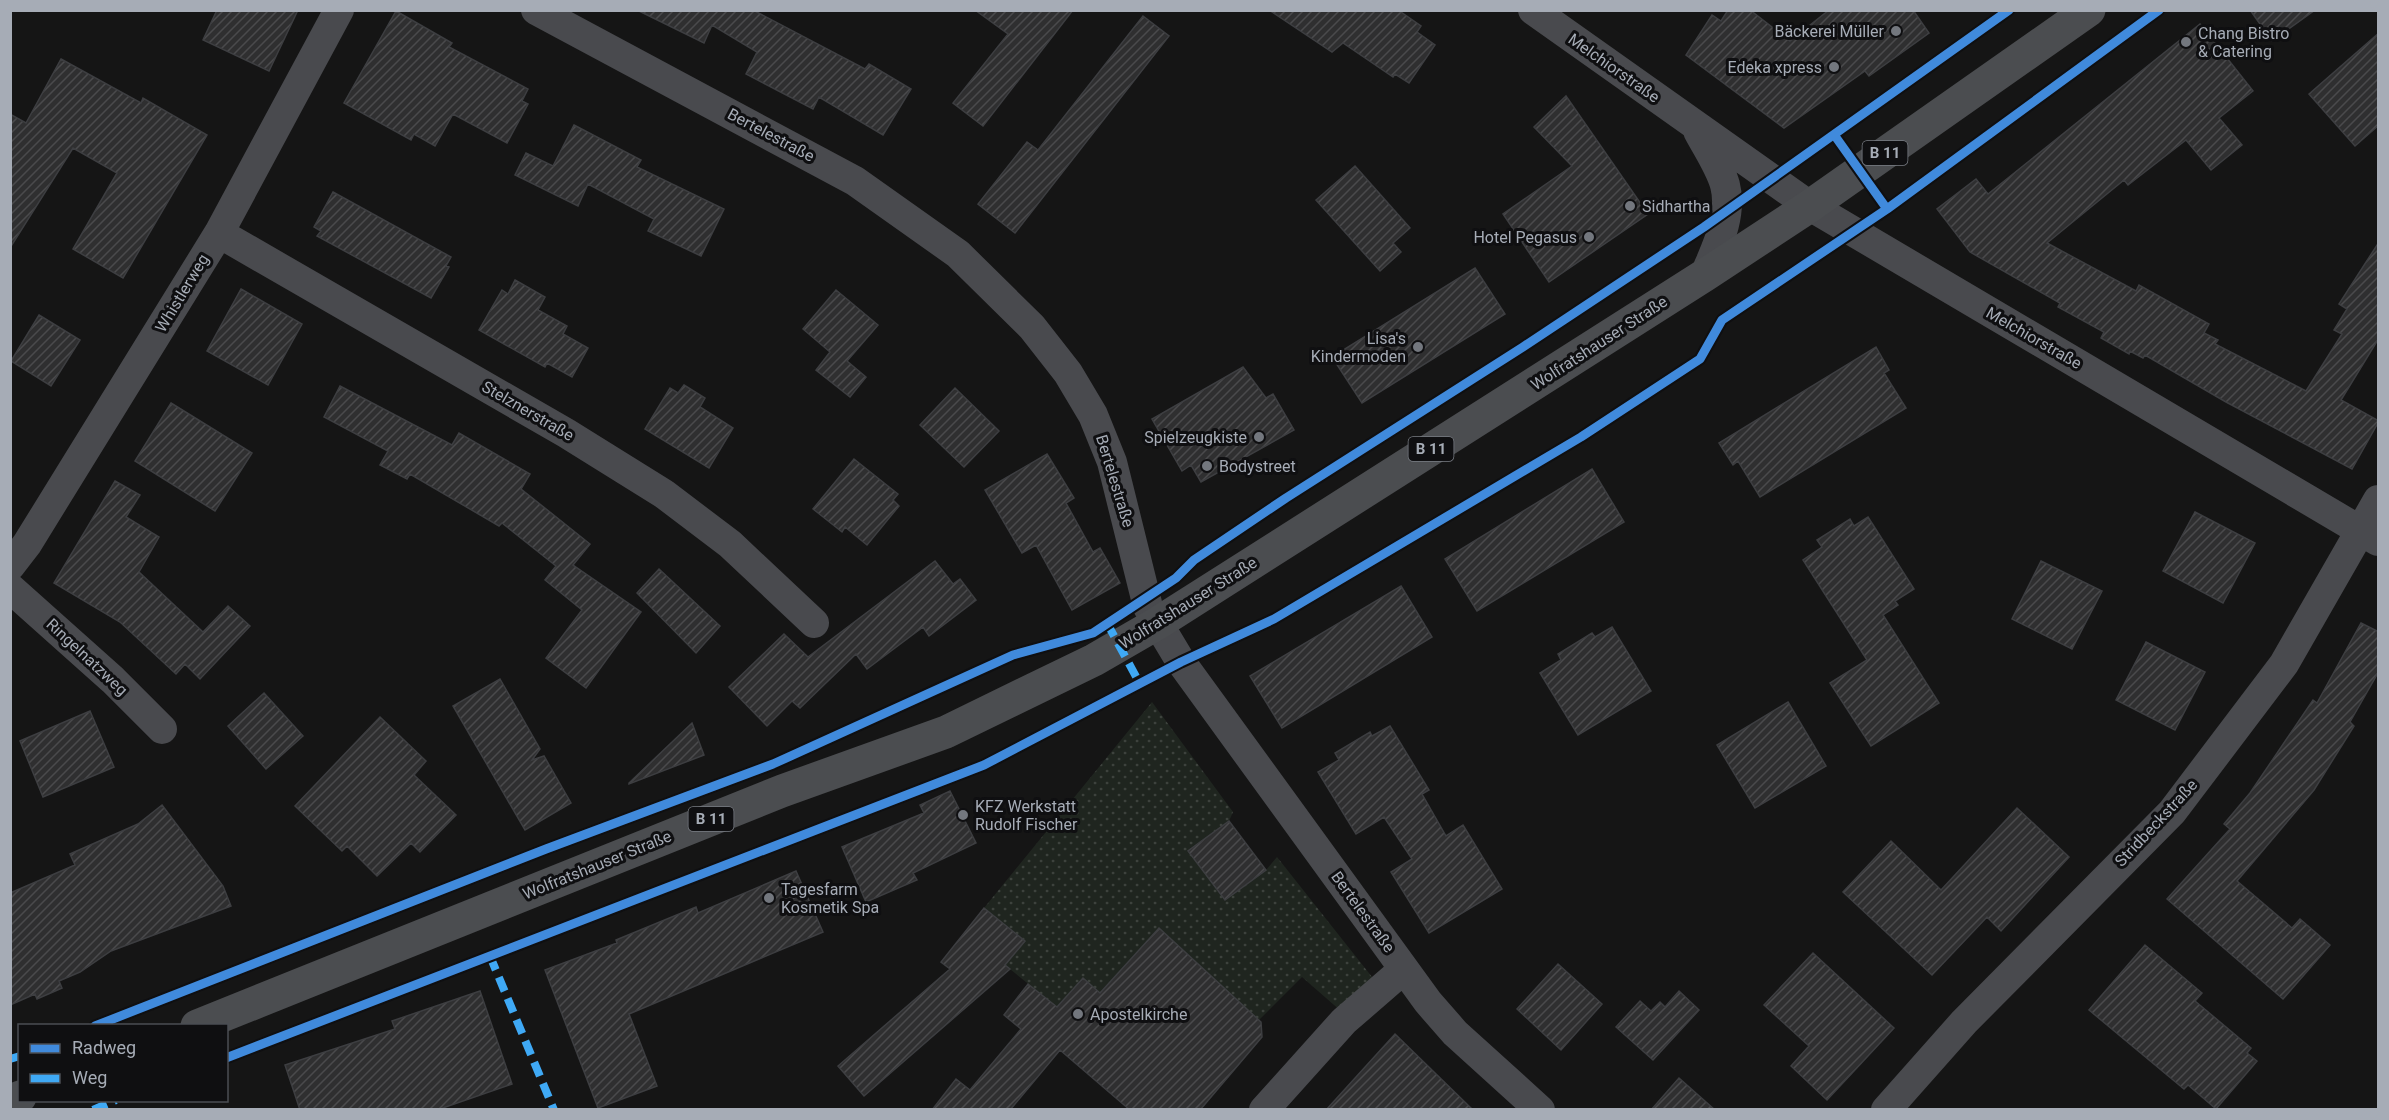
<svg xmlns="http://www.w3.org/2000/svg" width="2389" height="1120" font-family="Roboto,sans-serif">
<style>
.garden{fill:url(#garden-dots)}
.building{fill:url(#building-hatch);stroke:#3d3e41;stroke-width:1.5}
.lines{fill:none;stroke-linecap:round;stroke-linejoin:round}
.minor{stroke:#494a4e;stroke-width:30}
.primary{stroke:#4b4d50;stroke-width:33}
.quiet{stroke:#3fa9f5;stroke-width:8;stroke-dasharray:15 8;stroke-linecap:butt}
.cycleway-casing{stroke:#0f0f11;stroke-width:13}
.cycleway{stroke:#408adc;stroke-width:9}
.poi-dot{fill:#73777e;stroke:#0f0f11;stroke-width:2}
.labels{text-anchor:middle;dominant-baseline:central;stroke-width:6;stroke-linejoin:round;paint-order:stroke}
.shield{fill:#0f0f11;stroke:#797d84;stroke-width:1.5}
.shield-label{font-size:15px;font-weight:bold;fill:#a6acb6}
.poi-label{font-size:16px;fill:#a6acb6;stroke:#0f0f11;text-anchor:start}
.street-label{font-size:16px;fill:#a6acb6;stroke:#0f0f11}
</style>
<defs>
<pattern id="garden-dots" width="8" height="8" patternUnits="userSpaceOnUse" patternTransform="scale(1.5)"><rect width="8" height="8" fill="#1f251f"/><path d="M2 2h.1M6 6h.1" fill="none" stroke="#3d423d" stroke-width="1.8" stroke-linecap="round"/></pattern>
<pattern id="building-hatch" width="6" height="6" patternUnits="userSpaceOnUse" patternTransform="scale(1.5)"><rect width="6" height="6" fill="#2f2f30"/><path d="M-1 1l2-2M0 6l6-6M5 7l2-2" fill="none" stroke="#4a4a4c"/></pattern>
</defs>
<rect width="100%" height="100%" fill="#151515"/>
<path class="garden" d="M1152 702 1233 812 1229 821 1188 851 1225 900 1266 870 1277 857 1376 982 1342 1012 1302 977 1259 1020 1159 929 1100 993 1083 979 1057 1007 1005 965 1024 940 984 908Z"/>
<path class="building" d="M217 10H298L269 71 203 40Z
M637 10H753L865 69 869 64 911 89 883 135 819 97 813 109 746 74 757 52 712 25 704 43Z
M975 10H1073L983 126 953 103 1008 34Z
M1269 10H1398L1421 26 1417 32 1435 45 1409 83 1395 74 1393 77 1343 43 1332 52Z
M1728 10H1750L1790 41 1829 10H1913L1929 33 1869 76 1865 71 1784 128 1686 55 1712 15 1721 21Z
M2250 10H2315L2272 41Z
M396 11 452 43 449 47 528 89 522 101 528 104 507 143 453 114 435 146 414 134 411 140 344 103Z
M1143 16 1169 36 1015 233 978 204 1027 142 1038 150Z
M2200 24 2253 91 2219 118 2242 145 2211 170 2186 140 2128 185 2124 180 2047 243 2136 291 2139 285 2209 324 2204 333 2218 340 2215 344 2306 391 2342 334 2334 330 2347 309 2339 304 2379 242V338L2341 400 2379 421 2352 469 2226 402 2145 355 2143 358 2130 351 2129 354 2101 338 2104 332 2058 307 2060 303 1970 252 1937 209 1976 179 1988 194Z
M2379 33V125L2355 146 2309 94Z
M61 59 141 103 143 98 207 135 123 278 73 249 117 173 73 148 10 248V114L26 123Z
M1566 96 1648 214 1549 282 1503 214 1572 166 1534 127Z
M574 125 641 160 637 167 724 209 701 256 648 231 654 219 588 184 578 206 515 175 526 153 553 166Z
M1355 166 1410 228 1393 243 1401 252 1380 271 1316 200Z
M333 192 451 257 446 266 449 267 431 298 317 236 321 231 314 227Z
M1475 268 1505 314 1362 403 1332 357Z
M515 280 545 297 538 310 567 326 563 334 588 348 572 377 547 363 545 367 479 330 502 290 508 294Z
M241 289 302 324 268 385 207 351Z
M836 290 878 325 847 361 866 377 850 397 816 370 830 352 803 329Z
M39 315 80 340 51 386 11 361Z
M1876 347 1889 370 1884 373 1906 408 1760 497 1738 461 1733 465 1719 443Z
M1243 367 1266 398 1273 394 1294 430 1201 482 1191 465 1182 471 1152 419Z
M684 385 705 398 700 407 733 428 709 468 645 429 670 388 678 393Z
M340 386 452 445 459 433 530 474 521 489 590 544 573 565 641 612 586 688 546 658 582 610 545 580 556 566 502 523 499 526 410 474 407 479 380 465 388 451 324 417Z
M955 388 999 431 964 467 920 425Z
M171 403 252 453 215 511 135 461Z
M1047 454 1074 498 1066 503 1093 552 1100 548 1120 583 1072 610 1036 545 1022 553 985 490Z
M854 459 898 494 893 500 899 506 867 545 845 527 842 532 813 509Z
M1592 469 1624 522 1477 611 1445 559Z
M115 481 140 495 126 517 159 537 139 572 203 632 228 606 250 626 200 679 185 664 176 674 120 622 54 583Z
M2195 512 2255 543 2223 603 2163 571Z
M1868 517 1914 589 1895 601 1898 605 1883 615 1939 703 1871 746 1830 683 1867 660 1803 560 1822 547 1817 540 1850 519 1854 526Z
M935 561 953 584 960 579 976 600 929 636 923 627 867 669 856 654 800 708 792 701 767 726 729 687 784 634 808 657Z
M2041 561 2102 591 2072 649 2012 619Z
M659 569 720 626 696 653 637 593Z
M1401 586 1432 637 1282 728 1250 676Z
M2361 623 2379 632V671L2350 722 2354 726 2314 790 2237 881 2292 928 2300 919 2330 945 2283 999 2167 899 2230 829 2224 824 2250 793 2313 700 2317 703Z
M1612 627 1651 691 1578 735 1540 673 1561 660 1558 654 1592 633 1595 637Z
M2146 642 2205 672 2175 730 2116 700Z
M500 679 540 749 532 760 544 756 571 803 525 830 453 706Z
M264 693 303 736 266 769 228 726Z
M1788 702 1826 766 1755 808 1717 745Z
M90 711 114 767 43 797 20 741Z
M380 717 426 761 414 775 456 815 420 852 411 843 377 876 347 846 342 851 295 806Z
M692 723 704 755 629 784V783Z
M1390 726 1429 790 1422 794 1446 836 1463 825 1502 889 1429 933 1391 872 1412 859 1384 817 1356 834 1318 772 1339 760 1335 753 1370 732 1372 736Z
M950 791 976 843 913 873 917 880 866 902 842 847 924 813 920 805Z
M162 805 223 886 231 906 111 951 80 972 59 981 62 988 37 999 35 994 10 1005V893L75 865 70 854 138 824Z
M2017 808 2069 857 2001 931 1987 917 1932 975 1843 892 1891 841 1941 890Z
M1229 821 1266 870 1225 900 1188 851Z
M796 871 823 932 629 1014 657 1086 598 1108 545 970 617 943 616 940 696 907 698 913Z
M984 908 1025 941 1005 965 1010 969 864 1096 838 1066 950 969 941 962Z
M1159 928 1261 1022 1262 1037 1200 1110H1130L1060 1050 1010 1110H932L956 1079 970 1090 1021 1029 1004 1015 1028 984 1057 1007 1083 978 1100 993Z
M2145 945 2202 993 2195 1001 2251 1048 2247 1053 2257 1061 2216 1109 2188 1085 2184 1089 2089 1010Z
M1813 953 1894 1028 1827 1100 1791 1066 1809 1046 1764 1005Z
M1558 964 1602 1004 1561 1050 1517 1009Z
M480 991 512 1084 437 1110H300L285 1065 395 1029 392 1021Z
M1679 991 1699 1010 1653 1060 1616 1027 1640 1001 1651 1011 1660 1002 1665 1007Z
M1395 1034 1473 1110H1326Z
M1679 1078 1715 1110H1651Z"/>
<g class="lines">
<path class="minor" d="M536 10 855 181 958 254 1032 327 1068 373 1093 415 1112 462 1148 607 1181 662 1428 1002 1455 1033 1540 1110
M1533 10 1810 206 2378 541
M1698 131C1707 148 1720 167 1725 185 1733 216 1716 248 1705 275
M219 233 566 433 664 494 730 544 814 623
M10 566 27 544 219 233 339 10
M10 588 113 680 162 729
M1264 1110 1344 1021 1404 969
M1886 1110 1964 1022 2172 812 2284 664 2378 500"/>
<path class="primary" d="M197 1026 782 791 946 732 1094 660 1158 623 1705 275 1810 206 2089 10
M10 1101 20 1097"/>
<path class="quiet" d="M1107 623 1140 684
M490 956 554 1110
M10 1059 20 1056
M93 1110 116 1100"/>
<defs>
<path id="cycleway" d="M1835 136 1887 209
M95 1026 546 849 773 764 1013 655 1093 633 1176 578 1194 560 1286 498 1523 347 1704 227 2009 10
M226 1058 984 765 1181 662 1274 619 1581 437 1700 359 1722 320 1887 209 2159 10"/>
</defs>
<use href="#cycleway" class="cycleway-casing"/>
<use href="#cycleway" class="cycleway"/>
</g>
<g class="poi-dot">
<circle cx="1896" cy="31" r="6"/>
<circle cx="2186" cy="42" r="6"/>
<circle cx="1834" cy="67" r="6"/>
<circle cx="1630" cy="206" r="6"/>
<circle cx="1589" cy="237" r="6"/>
<circle cx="1418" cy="347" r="6"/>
<circle cx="1259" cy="437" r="6"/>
<circle cx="1207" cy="466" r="6"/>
<circle cx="963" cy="815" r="6"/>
<circle cx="769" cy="898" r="6"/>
<circle cx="1078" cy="1014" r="6"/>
</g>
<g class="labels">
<g class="shield">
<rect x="1862.5" y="141" width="45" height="24" rx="4.5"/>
<rect x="1408.5" y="437" width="45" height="24" rx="4.5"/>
<rect x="688.5" y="807" width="45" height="24" rx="4.5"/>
</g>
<g class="shield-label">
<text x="1885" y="153">B 11</text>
<text x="1431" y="449">B 11</text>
<text x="711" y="819">B 11</text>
</g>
<g class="poi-label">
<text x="1884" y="31" text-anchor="end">Bäckerei Müller</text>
<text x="2198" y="33">Chang Bistro<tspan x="2198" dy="18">&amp; Catering</tspan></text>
<text x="1822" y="67" text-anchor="end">Edeka xpress</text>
<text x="1642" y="206">Sidhartha</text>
<text x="1577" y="237" text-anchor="end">Hotel Pegasus</text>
<text x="1406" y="338" text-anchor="end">Lisa's<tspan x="1406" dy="18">Kindermoden</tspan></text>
<text x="1247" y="437" text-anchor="end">Spielzeugkiste</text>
<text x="1219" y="466">Bodystreet</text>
<text x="975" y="806">KFZ Werkstatt<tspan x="975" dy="18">Rudolf Fischer</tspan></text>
<text x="781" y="889">Tagesfarm<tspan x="781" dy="18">Kosmetik Spa</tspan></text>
<text x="1090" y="1014">Apostelkirche</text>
</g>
<g class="street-label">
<text transform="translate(1614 68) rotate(35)">Melchiorstraße</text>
<text transform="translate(771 135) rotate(28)">Bertelestraße</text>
<text transform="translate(182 293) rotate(-59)">Whistlerweg</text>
<text transform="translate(2034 338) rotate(30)">Melchiorstraße</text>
<text transform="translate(1599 343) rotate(-33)">Wolfratshauser Straße</text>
<text transform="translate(528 411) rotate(30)">Stelznerstraße</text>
<text transform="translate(1115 481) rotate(73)">Bertelestraße</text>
<text transform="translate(1188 603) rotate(-32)">Wolfratshauser Straße</text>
<text transform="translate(87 657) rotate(43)">Ringelnatzweg</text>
<text transform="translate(2156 823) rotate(-47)">Stridbeckstraße</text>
<text transform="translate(597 865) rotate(-22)">Wolfratshauser Straße</text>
<text transform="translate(1363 912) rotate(54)">Bertelestraße</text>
</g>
</g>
<rect width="2389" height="1120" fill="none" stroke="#a6acb6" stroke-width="24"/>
<rect x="18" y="1024" width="210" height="78" fill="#0f0f11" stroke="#4b4e53" stroke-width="1.5"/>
<rect x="30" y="1044" width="30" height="9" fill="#408adc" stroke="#4b4e53" stroke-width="1.5"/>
<text x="72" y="1054" font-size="18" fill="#a6acb6">Radweg</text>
<rect x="30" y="1074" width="30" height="9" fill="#3fa9f5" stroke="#4b4e53" stroke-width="1.5"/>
<text x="72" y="1084" font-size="18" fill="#a6acb6">Weg</text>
</svg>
